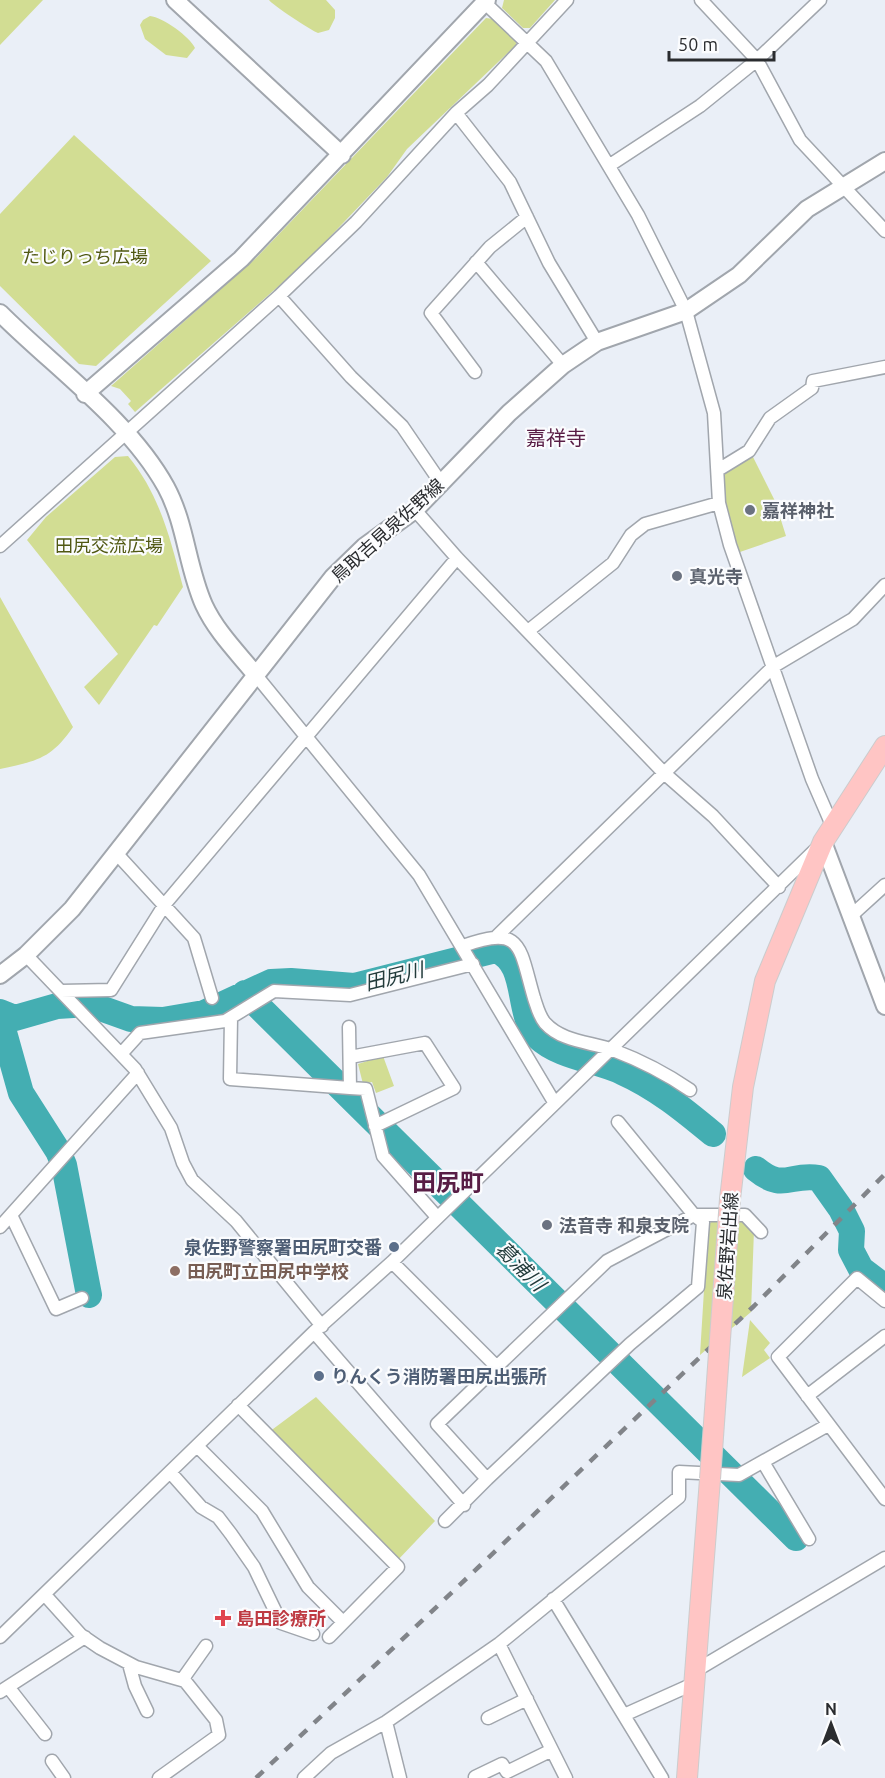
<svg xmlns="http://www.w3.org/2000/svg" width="885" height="1778" font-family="Ubuntu,'Noto Sans JP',sans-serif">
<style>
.green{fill:#d2dd93}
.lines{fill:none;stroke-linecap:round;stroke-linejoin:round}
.river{stroke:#44aeb2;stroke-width:26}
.street-casing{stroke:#a1a6ad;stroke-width:15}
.secondary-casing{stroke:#a1a6ad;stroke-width:20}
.primary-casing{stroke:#cccccd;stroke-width:22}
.street{stroke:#fff;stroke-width:12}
.secondary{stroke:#fff;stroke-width:16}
.primary{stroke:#ffc5c4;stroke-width:20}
.rail{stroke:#818489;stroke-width:4.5;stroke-dasharray:10 10;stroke-linecap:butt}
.primary-bridge-casing{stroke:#cccccd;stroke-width:22;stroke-linecap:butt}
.primary-bridge{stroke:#ffc5c4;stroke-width:20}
.worship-dot{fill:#6b7280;stroke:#fbfcfe;stroke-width:2}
.service-dot{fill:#5c6f8a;stroke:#fbfcfe;stroke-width:2}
.education-dot{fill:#8d6e63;stroke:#fbfcfe;stroke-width:2}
.health-dot{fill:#e0444e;stroke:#fbfcfe;stroke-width:2}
.labels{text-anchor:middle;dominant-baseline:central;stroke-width:4.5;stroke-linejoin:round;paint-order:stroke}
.park-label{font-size:18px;fill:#505812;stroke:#fbfcfe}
.worship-label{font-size:18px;font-weight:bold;fill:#5b616d;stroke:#fbfcfe;text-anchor:start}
.street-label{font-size:18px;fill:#2a2c2f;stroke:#fbfcfe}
.service-label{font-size:18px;font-weight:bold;fill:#4e5e75;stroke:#fbfcfe;text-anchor:end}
.education-label{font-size:18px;font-weight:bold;fill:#785e54;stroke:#fbfcfe;text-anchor:start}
.health-label{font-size:18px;font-weight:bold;fill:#be3a42;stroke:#fbfcfe;text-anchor:start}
.neighbourhood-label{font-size:20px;fill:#581d45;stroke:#fbfcfe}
.water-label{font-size:20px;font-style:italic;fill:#223b3b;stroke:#fbfcfe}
.district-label{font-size:24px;font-weight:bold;fill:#581d45;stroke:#fbfcfe}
</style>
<rect width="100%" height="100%" fill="#eaeff7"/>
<path class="green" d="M0 0H43L0 45Z
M269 0H326L335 10V18L329 30 318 33C312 31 271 4 269 0Z
M504 0H555L530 28H523L502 8Z
M150 16C163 17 190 37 195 48L187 58 166 55 145 39 140 25 143 20Z
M486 18 493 19 516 38V45L407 149 387 177 305 263 135 412 128 404 131 401 120 389 111 386 257 257Z
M74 135 211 261 96 366 79 364 0 286V214Z
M752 455 775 501 786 536 737 553 724 511 721 472Z
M128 456C160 495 170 538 183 587L157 626 154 625 99 705 84 687 118 654 27 540 46 517 115 457Z
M0 597 73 727C51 759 37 761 0 769Z
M383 1056 394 1086 376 1093 372 1082 363 1084 358 1064Z
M719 1214 743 1215 754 1230 751 1312 700 1355 708 1225Z
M750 1320 770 1343 764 1350 770 1358 742 1377Z
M316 1397 435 1521 396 1562 269 1432Z"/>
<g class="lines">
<path class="river" d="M245 993 796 1538
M0 1012 15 1018 57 1006 89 1004 131 1019 163 1020 204 1013 271 982 291 981 354 986 496 950C530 964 515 1013 538 1037 559 1057 597 1060 622 1072 656 1087 684 1110 713 1134
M0 1018 21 1093 58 1151 64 1165 89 1295
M756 1169C784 1192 789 1173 819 1178L841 1209 852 1231 851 1250 861 1269 885 1287"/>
<defs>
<path id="street" d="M701 0 757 60 800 140 885 231
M485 3 546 61 638 215 686 311 714 413 719 503 730 545 812 779 832 825
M456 113 510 182 549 263 597 342
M610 165 700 106 757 60 820 0
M476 262 563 365
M279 296 351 377 402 426 441 483
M475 372 431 313 490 247 527 217
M718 470 749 451 770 418 812 388 813 381 885 367
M415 510 457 558 664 773 713 816 779 887
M0 546 279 296 356 222 456 113 488 85 567 0
M528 631 613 563 631 535 645 524 719 503
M255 674 419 875 554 1102
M117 854 194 938 212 998
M852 915 885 885
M497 936 774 666 853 619 885 585
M463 946C523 924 519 947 534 998 537 1007 539 1016 545 1023 562 1042 591 1042 613 1050 642 1061 664 1072 690 1090
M26 955 135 1069 171 1128 183 1163 192 1180 236 1221 322 1326
M61 991 111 990 165 904 457 558
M231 1018 230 1079 350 1088
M349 1027 350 1088 366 1089 383 1156 437 1217
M121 1054 140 1033 225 1021 274 991 350 995 473 964
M350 1057 425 1043 454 1088 375 1126
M11 1215 56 1309 82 1298
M0 1227 138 1073
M392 1262 497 1367
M885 1301 857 1278 778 1357 885 1499
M314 1332 464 1505
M807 1396 885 1336
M238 1405 398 1567 329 1637
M197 1446 262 1511 308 1587 343 1622
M763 1462 809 1539
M170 1472 201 1507 218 1517 231 1534 254 1567 281 1623 313 1634
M487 1479 630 1344 698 1287 703 1222 694 1215 618 1122
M445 1521 487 1479 437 1424 607 1261 694 1215H745L761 1232
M45 1595 81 1635 100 1648 136 1667 185 1681 216 1720 219 1735 159 1778
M553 1599 662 1778
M0 1637 314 1332 392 1262 815 850
M499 1644 566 1778
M129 1664 135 1686 147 1711
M695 1671 885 1558
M182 1680 206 1646
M9 1688 45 1734
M0 1692 85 1637
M624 1715 693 1684
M488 1718 527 1699
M386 1722 400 1778
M52 1761 64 1778
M475 1777 502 1764 507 1772 552 1750
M304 1778 331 1753 386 1722 499 1644 679 1497V1472L739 1475 828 1425"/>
<path id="secondary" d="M175 0 342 155
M0 313C54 367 129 420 166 487 186 524 187 567 204 605 216 631 237 652 255 674
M85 394 241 259 487 0
M823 842 885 1006
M0 975 26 955 72 909 333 577 365 546 415 510 509 413 563 365 597 342 686 311 739 275 807 209 885 161"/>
<path id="primary" d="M730 1199 743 1087 765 981 823 842 885 746
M687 1778 710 1479"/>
</defs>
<use href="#street" class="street-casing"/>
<use href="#secondary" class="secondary-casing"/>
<use href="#primary" class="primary-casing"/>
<use href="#street" class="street"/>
<use href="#secondary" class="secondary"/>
<use href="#primary" class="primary"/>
<path class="rail" d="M256 1778 754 1306 885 1174"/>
<defs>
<path id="primary-bridge" d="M710 1479 730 1199"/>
</defs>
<use href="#primary-bridge" class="primary-bridge-casing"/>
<use href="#primary-bridge" class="primary-bridge"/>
</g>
<g class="worship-dot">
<circle cx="750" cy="510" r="6"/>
<circle cx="677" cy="576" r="6"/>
<circle cx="547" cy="1225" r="6"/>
</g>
<g class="service-dot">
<circle cx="394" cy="1247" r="6"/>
<circle cx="319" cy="1376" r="6"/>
</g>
<circle class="education-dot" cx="175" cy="1271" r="6"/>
<path class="health-dot" d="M220 1609h6v6h6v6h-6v6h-6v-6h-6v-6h6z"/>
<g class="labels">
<g class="park-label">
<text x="85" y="256">たじりっち広場</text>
<text x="109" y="545">田尻交流広場</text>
</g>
<g class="worship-label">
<text x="762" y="510">嘉祥神社</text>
<text x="689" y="576">真光寺</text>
<text x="559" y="1225">法音寺 和泉支院</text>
</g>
<g class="street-label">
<text transform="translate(387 530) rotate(-42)">鳥取吉見泉佐野線</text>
<text transform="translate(727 1246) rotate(-86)">泉佐野岩出線</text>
</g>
<g class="service-label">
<text x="382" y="1247">泉佐野警察署田尻町交番</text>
<text x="331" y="1376" text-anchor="start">りんくう消防署田尻出張所</text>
</g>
<g class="education-label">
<text x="187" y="1271">田尻町立田尻中学校</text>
</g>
<g class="health-label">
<text x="236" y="1618">島田診療所</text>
</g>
<g class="neighbourhood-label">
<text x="556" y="437">嘉祥寺</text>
</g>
<g class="water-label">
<text transform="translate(394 976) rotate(-14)">田尻川</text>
<text transform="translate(521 1266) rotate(45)">葛浦川</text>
</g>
<g class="district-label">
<text x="448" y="1182">田尻町</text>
</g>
</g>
<g transform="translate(831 1724)" stroke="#fbfcfe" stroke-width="4.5" paint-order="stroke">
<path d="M0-4.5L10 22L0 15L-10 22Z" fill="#2a2c2f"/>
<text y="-9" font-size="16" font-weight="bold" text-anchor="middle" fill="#2a2c2f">N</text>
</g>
<path d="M669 51v9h105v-9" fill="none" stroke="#2a2c2f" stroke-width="3"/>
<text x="678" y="51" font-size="18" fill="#2a2c2f" stroke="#fbfcfe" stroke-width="4.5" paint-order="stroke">50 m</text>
</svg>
